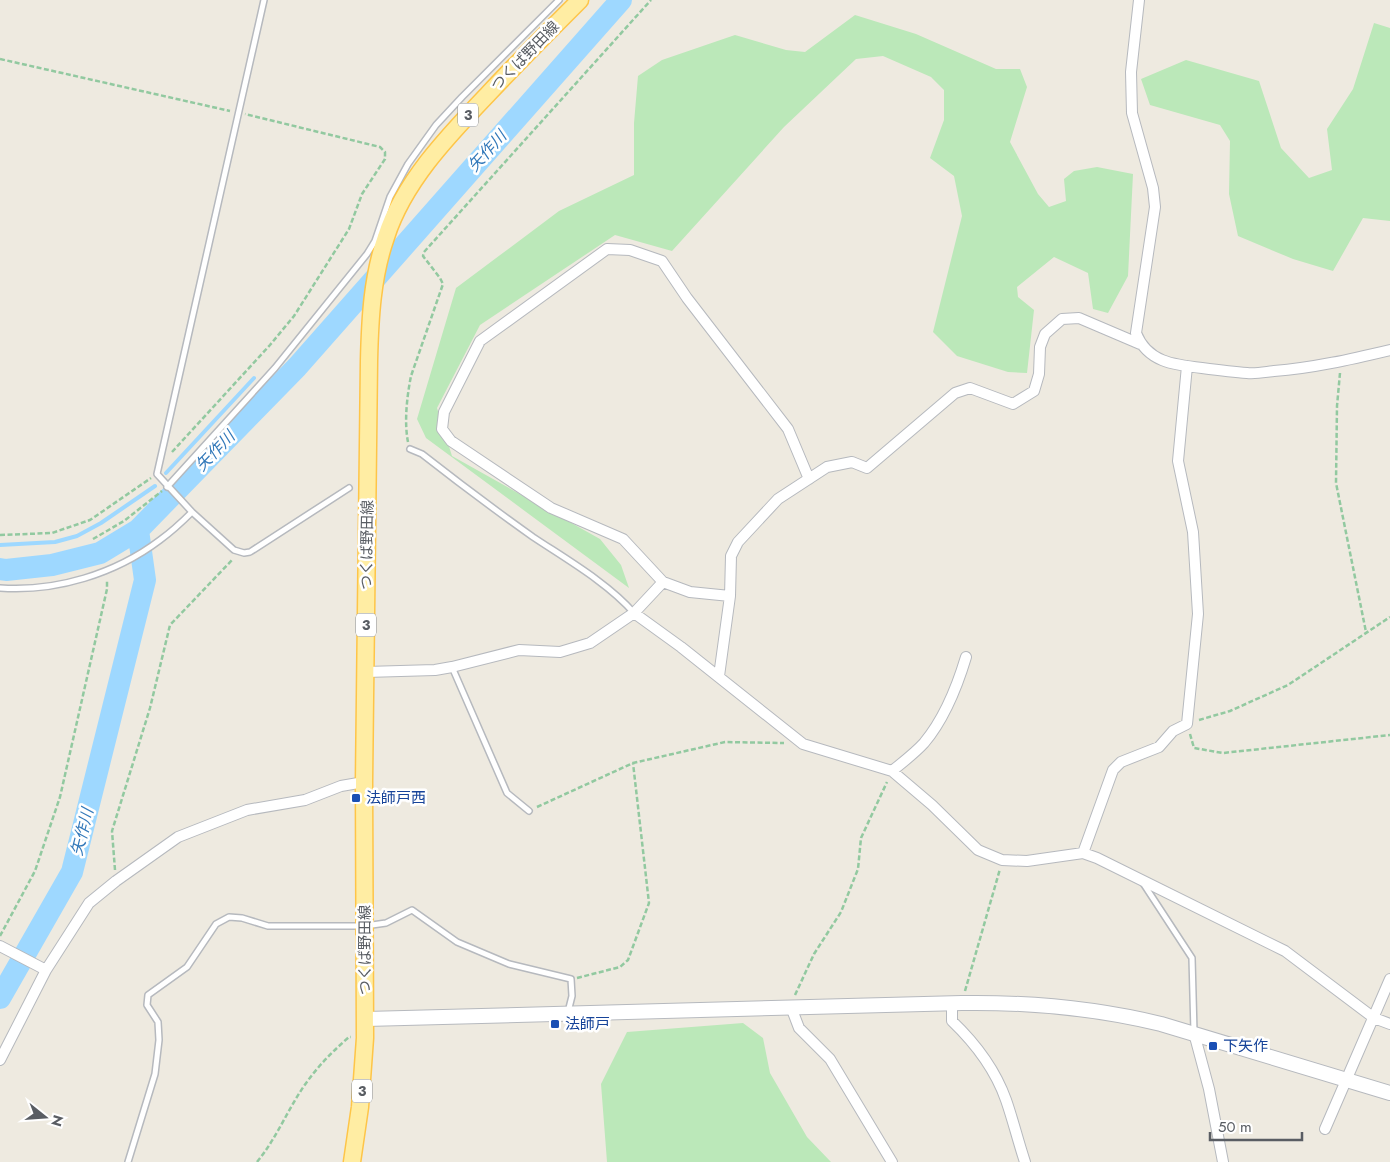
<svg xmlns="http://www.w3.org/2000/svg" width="1390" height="1162" font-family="Jost,'Noto Sans JP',sans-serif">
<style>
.green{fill:#bbe8b9}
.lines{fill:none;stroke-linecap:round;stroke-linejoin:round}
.stream{stroke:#9ed8ff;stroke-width:4}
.river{stroke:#9ed8ff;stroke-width:22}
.service-casing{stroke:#b6b9be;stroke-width:8}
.minor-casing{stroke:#b6b9be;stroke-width:12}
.tertiary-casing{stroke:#b6b9be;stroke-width:16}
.primary-casing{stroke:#fec548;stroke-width:19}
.path{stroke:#92c9a0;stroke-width:2.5;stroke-dasharray:5 2.5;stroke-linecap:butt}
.service{stroke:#fff;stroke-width:5}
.minor{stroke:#fff;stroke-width:10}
.tertiary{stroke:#fff;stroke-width:14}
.primary{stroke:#ffeda3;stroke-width:16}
.transit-dot{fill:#1a4fb4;stroke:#fff;stroke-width:2}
.labels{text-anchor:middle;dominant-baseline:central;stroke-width:5;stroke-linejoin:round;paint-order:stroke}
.shield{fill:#fff;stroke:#8b8e92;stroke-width:1}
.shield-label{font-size:14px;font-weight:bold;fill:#595d63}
.street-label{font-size:15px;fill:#595d63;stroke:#fff}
.transit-label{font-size:15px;fill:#164399;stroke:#fff;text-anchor:start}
.water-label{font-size:16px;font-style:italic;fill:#3379ba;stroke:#fff}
</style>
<rect width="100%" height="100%" fill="#eeeae0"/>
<path class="green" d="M855 15 916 34 996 69H1020L1027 87 1010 142 1038 194 1049 207 1066 201 1064 179 1074 171 1097 167 1133 174 1128 276 1108 313 1093 309 1088 273 1054 257 1017 287 1018 297 1034 310 1027 373 1008 372 957 356 933 332 962 216 954 176 930 158 944 120V90L931 77 883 56 856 59 784 127 672 251 615 235 480 325 437 408 452 456 600 539 621 565 629 588 426 438 417 419 456 288 559 211 634 175V123L638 76 662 60 735 35 786 50 805 52Z
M1374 23 1390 28V221L1363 218 1333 271 1293 259 1238 236 1229 194 1230 141 1220 125 1150 105 1141 79 1186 60 1259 81 1281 148 1309 178 1332 170 1327 129 1353 89Z
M743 1023 763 1038 770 1073 807 1137 831 1162H607L601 1084 627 1032Z"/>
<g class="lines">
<path class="stream" d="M166 473 254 378
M0 545 55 542 77 536 101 523 155 486"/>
<path class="river" d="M0 569 6 570 52 565 100 553 138 530
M0 998 72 872 145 580 138 530 297 367 621 0"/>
<defs>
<path id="service" d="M264 0 157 474 192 512 234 550 244 553 250 552 349 488
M410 449 422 454C459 483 495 510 533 537 566 559 608 583 634 613
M167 487 275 368 367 254 375 241 390 197 408 164 436 125 462 97 559 0
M0 588C56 592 115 574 160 540 171 532 182 522 192 512
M452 667 507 793 529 811
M1143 883 1192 958 1194 1032
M128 1162 155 1074 159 1040 158 1022 147 1005 148 995 187 967 216 924 229 917 242 918 268 926H365L386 923 412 910 457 942 509 964 571 979 572 996 568 1012"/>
<path id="minor" d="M1139 0 1131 72 1132 113 1153 188 1155 207 1136 333C1147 362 1174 365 1202 368 1217 370 1232 372 1247 373 1256 374 1265 372 1274 371 1313 368 1352 359 1390 350
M663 582 623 539 551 508 451 441 442 429 444 412 480 341 607 249 630 250 662 261 687 298 788 429 809 479
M634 613 681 647 803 744 892 771 932 805 978 850 1002 860 1027 861 1083 853 1097 858 1285 951 1374 1018 1390 1024
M366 672 435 670 452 667 519 650 560 652 590 643 634 613 663 582 690 592 730 596
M719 676 730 596 731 556 738 542 778 499 827 467 852 462 867 468 955 393 970 388 1013 404 1034 391 1039 374 1040 347 1045 334 1062 319 1079 318 1140 344
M892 771C903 762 915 753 924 743 945 718 957 687 966 657
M1083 853 1113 770 1121 762 1159 747 1173 731 1187 724 1198 614 1193 532 1178 461 1187 366
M0 946 46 970
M952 1003V1021C975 1043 995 1069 1006 1100 1013 1120 1018 1141 1025 1162
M791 1007 799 1028 830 1059 892 1162
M1194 1033 1209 1089 1223 1162
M0 1060 46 970 89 903 116 881 178 837 247 810 305 800 341 786 364 782
M1325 1129 1390 979"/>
<path id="tertiary" d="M366 1019 962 1003C1030 1002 1095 1008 1161 1024L1390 1093"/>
<path id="primary" d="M352 1162 360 1107 365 1038 364 782 369 361C370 319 372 277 386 237 404 181 449 135 489 93 519 61 549 31 580 0"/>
</defs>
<use href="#service" class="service-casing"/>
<use href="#minor" class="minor-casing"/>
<use href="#tertiary" class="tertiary-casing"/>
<use href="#primary" class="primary-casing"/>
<path class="path" d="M0 59 230 111
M1340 373 1337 406 1336 483 1366 632
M408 442C404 422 407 396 411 376L443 284 440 278 423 256 424 252 651 0
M172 452 270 345 294 316 349 229 362 194 385 159V152L380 147 245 114
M0 535 52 533 90 520 151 478
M93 539 124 521 162 491
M1199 720 1230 711 1288 685 1390 617
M1190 734 1194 748 1223 753 1390 735
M537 807 633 763 725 742 784 743
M115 870 112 831 150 708 170 625 233 559
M0 936 35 871 60 797 107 589V580
M577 978 620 967 628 960 649 903 633 763
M965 991 1000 869
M795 995 814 954 841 912 858 869 861 838 887 782
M257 1162C276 1139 287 1111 304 1086 317 1067 332 1052 349 1037H351"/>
<use href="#service" class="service"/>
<use href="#minor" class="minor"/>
<use href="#tertiary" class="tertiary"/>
<use href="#primary" class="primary"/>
</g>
<g class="transit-dot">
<rect x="351" y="793" width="10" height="10" rx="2.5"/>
<rect x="550" y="1019" width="10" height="10" rx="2.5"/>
<rect x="1208" y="1041" width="10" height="10" rx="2.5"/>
</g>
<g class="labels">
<g class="shield">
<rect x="458" y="103.5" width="20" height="23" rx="4"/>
<rect x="356" y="613.5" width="20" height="23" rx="4"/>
<rect x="352" y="1079.5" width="20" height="23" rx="4"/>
</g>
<g class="shield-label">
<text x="468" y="115">3</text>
<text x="366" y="625">3</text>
<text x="362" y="1091">3</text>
</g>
<g class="street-label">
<text transform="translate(525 56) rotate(-46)">つくば野田線</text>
<text transform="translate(367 545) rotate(-89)">つくば野田線</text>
<text transform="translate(365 950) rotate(-90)">つくば野田線</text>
</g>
<g class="transit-label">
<text x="366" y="798">法師戸西</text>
<text x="565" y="1024">法師戸</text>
<text x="1223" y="1046">下矢作</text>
</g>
<g class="water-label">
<text transform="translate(487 151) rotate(-48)">矢作川</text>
<text transform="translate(215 451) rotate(-46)">矢作川</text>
<text transform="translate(82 832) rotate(-76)">矢作川</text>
</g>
</g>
<g transform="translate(45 1117) rotate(107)" stroke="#ffffff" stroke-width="4" paint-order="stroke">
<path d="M0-4L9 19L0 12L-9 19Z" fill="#595d63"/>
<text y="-8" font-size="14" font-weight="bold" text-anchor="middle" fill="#595d63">N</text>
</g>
<path d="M1210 1132v8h92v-8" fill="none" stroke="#595d63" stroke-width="2.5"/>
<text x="1218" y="1132" font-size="15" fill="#595d63" stroke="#ffffff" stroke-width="4" paint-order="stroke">50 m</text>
</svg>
